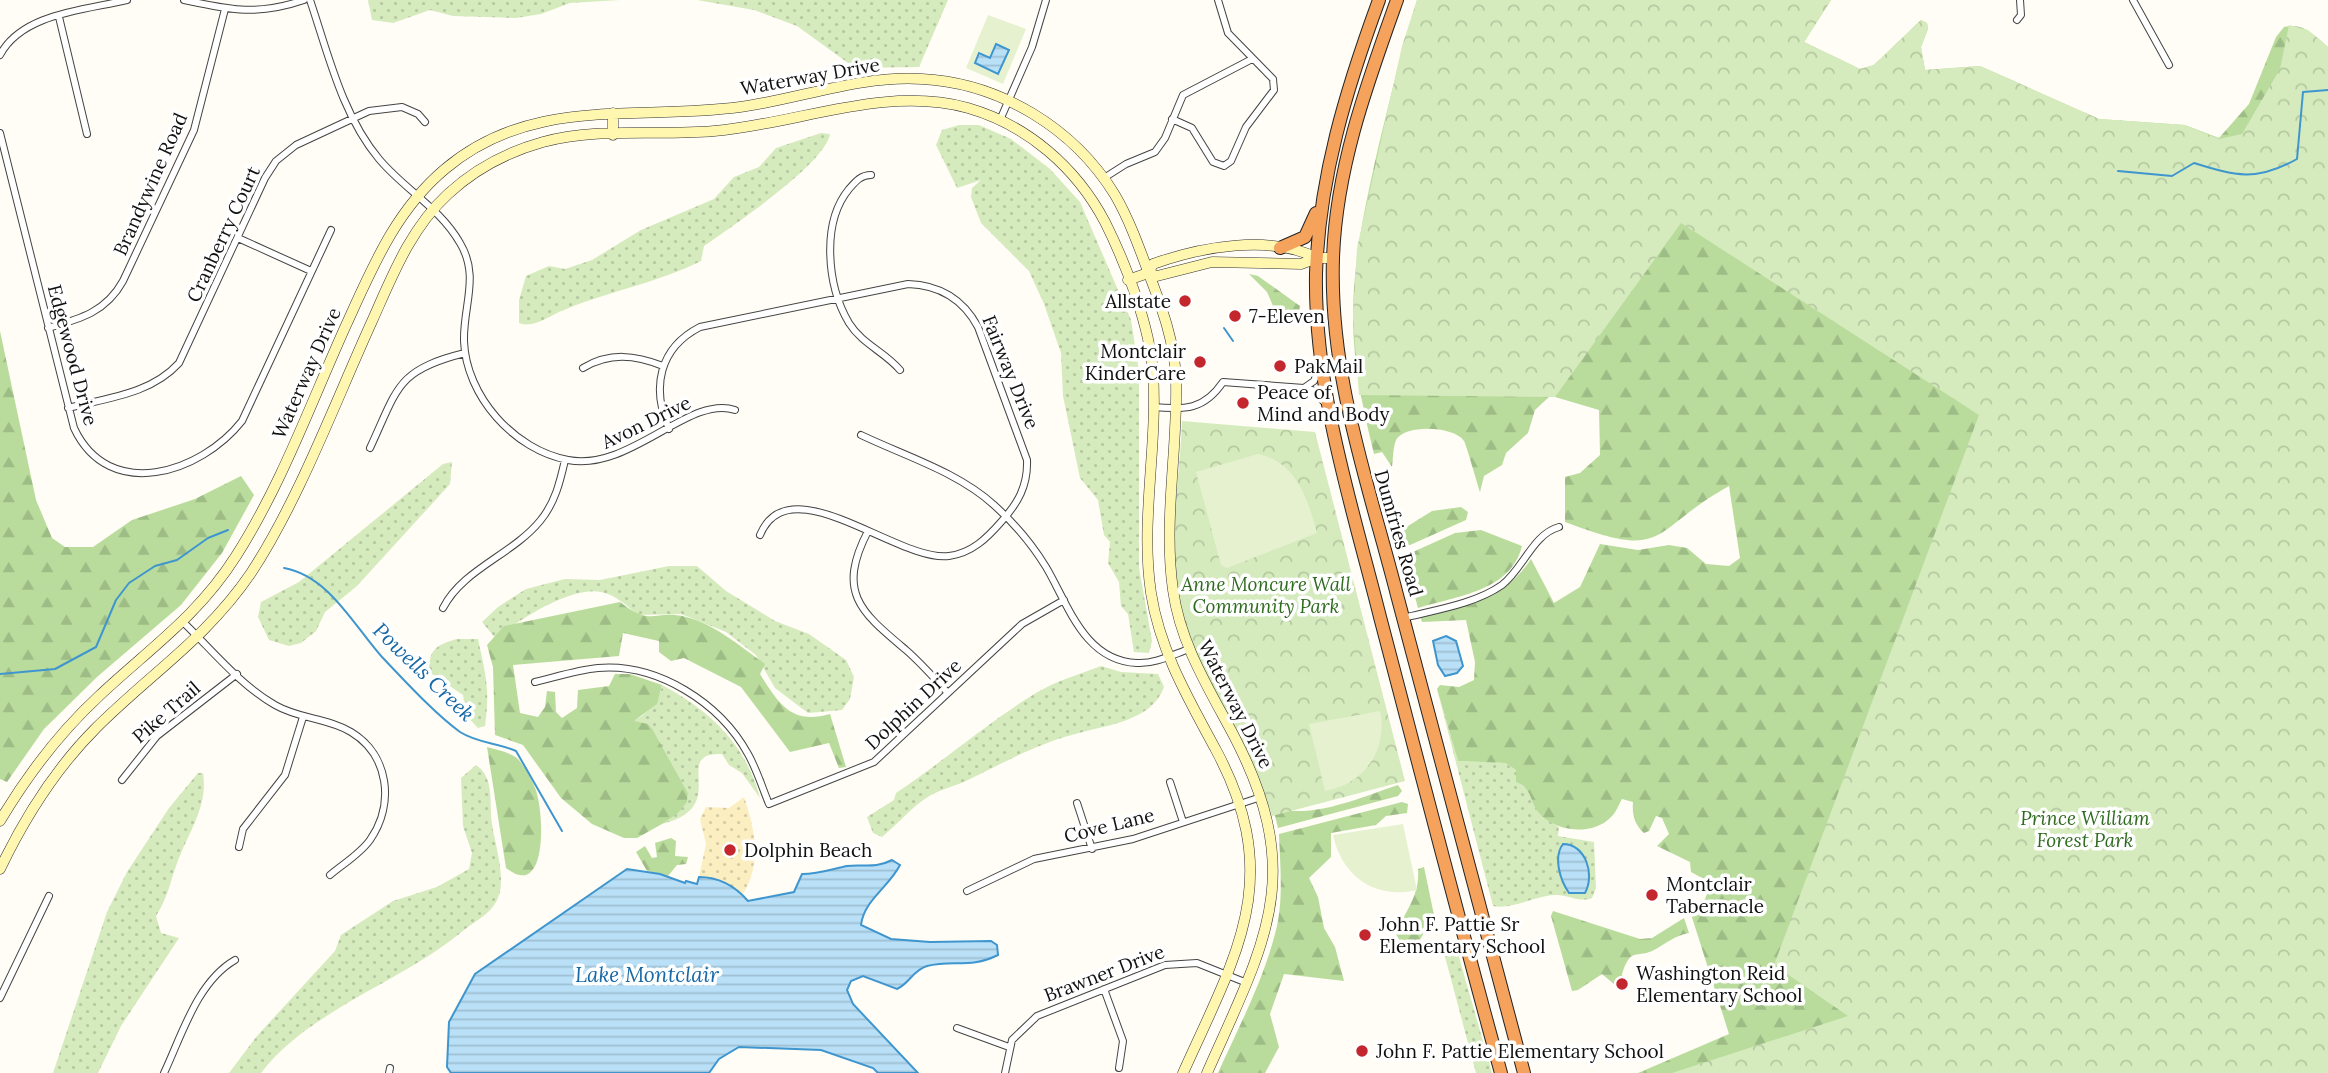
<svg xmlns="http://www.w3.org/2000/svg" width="2328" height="1073" font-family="Lora,serif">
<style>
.grass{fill:url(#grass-dots);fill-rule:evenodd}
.forest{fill:url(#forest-firs)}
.sand{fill:url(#sand-dots)}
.park{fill:url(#park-crowns)}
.pitch{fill:#e6f2cf}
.water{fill:url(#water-rules);stroke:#3f96cf;stroke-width:2}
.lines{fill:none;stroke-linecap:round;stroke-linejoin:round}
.stream{stroke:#3f96cf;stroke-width:2}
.street-casing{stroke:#444;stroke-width:8}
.secondary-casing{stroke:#333;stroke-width:11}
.highway-casing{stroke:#222;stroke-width:14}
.street{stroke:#fff;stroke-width:6}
.secondary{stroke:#fff6b0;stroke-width:10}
.highway{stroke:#f5a25d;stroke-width:12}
.poi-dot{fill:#c4262e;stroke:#fff;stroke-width:2.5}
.labels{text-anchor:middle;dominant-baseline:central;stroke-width:7;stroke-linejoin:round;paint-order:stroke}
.street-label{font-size:19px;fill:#111;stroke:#fff}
.poi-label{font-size:19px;fill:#111;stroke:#fff;text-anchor:start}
.park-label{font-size:19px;font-style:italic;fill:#2f6b1f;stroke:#fff}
.water-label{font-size:21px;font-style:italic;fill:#1768a6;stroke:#fff}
</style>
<defs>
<pattern id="grass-dots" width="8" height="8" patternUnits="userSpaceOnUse" patternTransform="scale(1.75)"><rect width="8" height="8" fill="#d5ebbd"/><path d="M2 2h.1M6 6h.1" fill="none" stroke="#b6c8a1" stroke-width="1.8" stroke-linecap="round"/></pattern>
<pattern id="forest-firs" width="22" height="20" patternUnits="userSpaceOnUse" patternTransform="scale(1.75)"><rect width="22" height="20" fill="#b9dc9c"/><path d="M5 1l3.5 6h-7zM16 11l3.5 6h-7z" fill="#9ebc85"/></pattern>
<pattern id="sand-dots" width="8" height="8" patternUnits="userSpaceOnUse" patternTransform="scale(1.75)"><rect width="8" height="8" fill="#fbeec1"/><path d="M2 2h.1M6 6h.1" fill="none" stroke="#d6cba5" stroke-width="1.8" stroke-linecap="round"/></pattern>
<pattern id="park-crowns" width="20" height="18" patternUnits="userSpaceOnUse" patternTransform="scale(1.75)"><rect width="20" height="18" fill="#d5ebbd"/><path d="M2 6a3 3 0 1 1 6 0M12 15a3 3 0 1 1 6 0" fill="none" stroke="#b6c8a1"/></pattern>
<pattern id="water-rules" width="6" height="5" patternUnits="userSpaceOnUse" patternTransform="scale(1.75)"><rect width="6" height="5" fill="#b9e0f7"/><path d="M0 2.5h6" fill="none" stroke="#9ebfd3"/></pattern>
</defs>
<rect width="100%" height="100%" fill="#fffdf5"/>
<path class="grass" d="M368 0H620L570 3 541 14 516 18 453 16 430 10 393 23 372 20Z
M697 0H948L919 67 855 68 797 26 754 10Z
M959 125H979L1011 139 1050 169 1080 202 1131 320 1139 371V568L1152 641 1149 653 1134 652 1128 614 1121 606 1119 582 1108 563 1110 542 1104 535 1098 500 1080 478 1063 396 1061 353 1044 304 1029 271 981 223 971 197 972 188 981 180 957 188 936 145 942 130Z
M821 133 830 134C825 164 731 227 704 246L701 261C657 283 609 291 564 310 550 315 534 329 519 323V300L526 276 549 266 565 269 592 260 641 230 714 199 734 177 759 167 776 148Z
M452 462 450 484 357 586 325 612 316 631 301 643 289 646 269 640 258 617 261 602 299 582 443 464Z
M669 566H697L726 591 775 621 809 634 846 660 854 677 850 699 842 710 808 713 775 688 756 655 726 632 681 614 638 615C627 606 616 595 601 592 571 586 518 620 496 639L482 622 498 607 526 589 565 579 600 580Z
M457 639H478C486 676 490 689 485 726L478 728 466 715 463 695 429 672C429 649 436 645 457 639Z
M1101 666 1121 672 1158 674 1164 687C1153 720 1108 725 1079 733 1038 743 1003 763 966 781 955 786 942 789 931 795 913 805 898 824 882 837L873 833 867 817 894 800 896 793C944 761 987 723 1036 693 1056 681 1080 674 1101 666Z
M662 685C709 710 746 744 760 798L742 773 729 765 722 754C669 752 733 807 662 824L687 802 688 793 653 730 633 721C647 715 660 700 662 685Z
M1437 689 1458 761 1505 763 1516 770V782C1536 790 1534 814 1559 827L1558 836 1594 842 1596 888 1592 898C1579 903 1568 894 1554 895 1534 896 1513 910 1493 906ZM1559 849 1584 854 1589 886 1567 890 1559 869Z
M476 765C495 777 489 804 492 824 495 846 508 881 496 902 489 915 475 921 464 930 402 982 309 1010 261 1073H229L257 1036 335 951 341 935 393 901 437 887 469 869 472 853 463 826 461 778Z
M198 773H203C208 802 192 828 181 853 171 876 170 894 156 916L161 933 179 938 121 1026 98 1073H53L107 912 127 872 169 808Z
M1457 950 1492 1073H1476L1444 953Z"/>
<path class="forest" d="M1417 0H1831L1804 42 1860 69 1874 65 1921 20 1927 23 1928 29 1921 47 1925 70 1980 66 2099 119 2185 125 2219 138 2249 104 2276 37 2284 27C2303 22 2314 35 2328 47V1073H1638L1729 1034 1690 911 1705 899 1711 883 1691 872 1690 862 1657 846 1669 834 1662 818 1656 816 1649 831 1644 833C1634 824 1632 814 1633 802L1622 799C1619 804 1616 813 1611 817 1593 836 1558 832 1541 815 1529 804 1534 789 1516 782V770L1505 763 1458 761 1437 689 1440 685 1459 687 1474 680 1475 662 1466 620 1422 622 1420 616C1466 604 1503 601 1531 559L1554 603 1580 587 1600 544 1638 550 1669 545 1687 548 1706 564 1729 566 1740 558 1729 486C1648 531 1670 562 1565 522V477L1580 473 1600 455 1599 410 1555 397H1549L1535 410 1528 433 1506 453 1502 465 1484 476 1480 492C1478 486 1466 444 1464 441 1454 426 1405 424 1396 440 1393 447 1393 460 1392 467L1382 452 1374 454C1363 409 1353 364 1353 317 1353 258 1366 202 1379 144 1391 96 1402 47 1417 0Z
M1249 274 1258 276 1300 306 1298 318 1277 315 1267 292Z
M0 331 36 500 52 538 65 547H93L132 520 195 499 241 476 254 495 222 553 181 605 97 677 44 729 7 782 0 779Z
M1461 507 1468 512 1466 520 1401 549 1397 535 1400 531 1432 511Z
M1481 530 1522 546C1511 591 1457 596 1418 608L1404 556 1455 533Z
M620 602C653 628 653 609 686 617 715 624 741 647 765 664L760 674C779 705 793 725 830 714L846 767 839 768 829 743 790 752 741 687 684 658 671 661 659 652V641L623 633 619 656 513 665 520 713 538 717 545 707 547 691 555 692 556 712 562 718 577 708 578 690 609 686 615 674H630L662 685 657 704 634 721 648 724 653 730 688 793 687 802 678 813 662 824 637 838H624L592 824 561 798 523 745 495 735 493 667 487 645 504 626Z
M487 747C497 750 510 752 518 759 524 766 532 779 535 788 544 808 549 902 506 868Z
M1398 785 1402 791 1398 796 1278 828 1273 808C1314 819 1359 798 1398 785Z
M1402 802 1408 804 1407 813 1386 816 1376 825 1331 833V857L1309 878 1318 897 1324 928 1335 947 1344 981 1284 974 1270 1014 1279 1047 1265 1073H1218C1240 1024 1267 974 1278 921 1283 892 1280 863 1279 834Z
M671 838 676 841 675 856 688 857 686 864 677 865 668 876 647 871 636 852 645 846 652 858 657 857 655 843Z
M1424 867 1434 915 1417 945 1401 943 1396 934C1406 909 1420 896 1418 869Z
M1553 911 1640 939 1652 938 1684 918 1689 933C1674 936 1667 943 1654 950 1636 959 1631 946 1622 974L1625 987 1621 990 1602 974 1578 990 1572 991 1551 916Z"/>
<path class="sand" d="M744 797C755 829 762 864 743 894L709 877H699L706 844 700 819 706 807 729 808Z"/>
<path class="park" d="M1417 0H1831L1804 42 1860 69 1874 65 1921 20 1927 23 1928 29 1921 47 1925 70 1980 66 2099 119 2185 125 2219 139 2242 134 2280 69 2289 25 2308 30 2328 47V1073H1672L1848 1016 1774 965 1979 415 1681 223 1555 397 1359 395 1353 317 1357 248 1402 46Z
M1182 421 1315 432 1405 781 1272 816C1250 743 1196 682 1179 607 1166 546 1180 482 1182 421Z"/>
<path class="pitch" d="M988 15 1026 29 1003 84 966 68Z
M1258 454C1297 462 1308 500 1317 533L1227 568 1221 565 1196 472Z
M1380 711C1388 749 1365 784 1325 791L1309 724Z
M1403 824 1417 890C1376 900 1342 877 1333 835Z"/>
<path class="water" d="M996 44 1009 50 998 74 975 63 979 53 990 58Z
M1446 636 1456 641 1463 666 1457 673 1445 676 1438 665 1433 641Z
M1563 844C1586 844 1595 875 1585 893H1569C1560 880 1553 857 1563 844Z
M892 860 900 865C889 887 864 900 861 925L891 939 930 942 991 941 997 945 998 955C970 969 952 959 927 966 913 970 909 984 897 989L863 976 851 981 847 990 853 1004 918 1073H878L873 1068 821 1050 739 1047 719 1059 709 1073H451L447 1067 449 1022 475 974 627 869 660 874 685 883 686 881 697 884 699 877C719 877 735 886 748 901L794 892 802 874C819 874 832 869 847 866 864 864 875 869 892 860Z"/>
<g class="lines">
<path class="stream" d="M2118 171 2172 176 2194 163C2236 176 2256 182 2297 159L2303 92 2328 90
M1224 328 1233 341
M284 568C329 576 354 626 382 657 404 680 434 713 460 732 477 743 498 743 516 751L562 831
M0 674 55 669 96 647 116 600 129 583 155 566 177 560 208 538 228 530"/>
<defs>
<path id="street" d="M184 0C231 10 257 16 304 0
M310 0C328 53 342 115 379 159 404 189 440 208 460 243 480 276 463 306 464 341 466 396 514 450 568 460 630 472 690 394 735 410
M2133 0 2169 65
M59 17 87 134
M2017 20 2021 15 2020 0
M0 55C22 13 86 10 127 0
M1172 119 1192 128 1213 162 1224 166 1231 161 1246 127 1274 90 1273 79 1228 33 1218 0
M1000 120 1032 47 1046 0
M0 133 74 428C109 503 201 473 242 421L331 230
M871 175C861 175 856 181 849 189 821 223 827 286 849 323 862 344 885 352 900 370
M1104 178 1126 164 1155 152 1165 138 1183 95 1252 59
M238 238 311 271
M48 328C80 319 106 312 123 281L194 130 225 9
M583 368C610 352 635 355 663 366
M1304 388 1314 381 1319 368
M1153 407C1185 410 1204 410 1223 382L1304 388 1312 390 1325 403
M68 408C107 398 151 394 179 363L265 178 276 161 296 145 369 111 402 107 418 114 425 122
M669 429C651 388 659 348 700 327L908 284C939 285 963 299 978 327L1027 460C1028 486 1018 503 1001 522 987 538 972 553 949 556 899 563 789 464 760 535
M861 435C905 456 958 472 994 505 1014 523 1032 544 1046 567 1068 604 1084 661 1137 663 1155 664 1172 655 1189 649
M370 448C398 388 396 370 465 353
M868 531C836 593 861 612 906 650 921 663 935 679 948 693
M443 608C463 569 512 555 540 521 555 503 560 482 565 460
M1403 618C1435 610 1475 604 1502 585 1523 569 1533 534 1559 527
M183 622C212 650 240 685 275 705 299 719 328 718 351 732 389 755 395 804 370 840 360 854 343 864 330 875
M535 682C556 677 577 670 598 668 658 663 720 703 748 754 757 770 762 787 769 804L874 762 1022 624 1064 600
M122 780 157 736 237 674
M1170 782 1183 822
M1077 803 1092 849
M239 847 243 829 285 775 303 717
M967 891 1034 859 1133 839 1261 797
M1104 989 1123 1041 1119 1068
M0 998 49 896
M957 1028 1009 1047
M164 1073C182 1035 197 982 235 960
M389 1073 390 1068
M1005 1073 1012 1040 1037 1016 1165 965 1197 963 1247 983"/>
<path id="secondary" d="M613 113V135
M1148 273 1153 264C1200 247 1270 234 1317 258
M1128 280 1148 273 1157 276 1212 262 1301 264 1317 258H1333
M0 821C28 774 59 733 99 696 149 649 198 616 236 556 282 484 312 400 347 323 373 266 396 210 445 169 533 95 635 121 740 107 800 99 860 75 922 79 1000 83 1074 128 1115 195 1129 219 1139 247 1149 274 1162 308 1175 343 1176 380 1178 449 1163 521 1173 590 1180 643 1209 689 1234 736 1307 876 1265 942 1207 1073
M0 869C25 817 55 769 96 728 151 673 206 639 251 573 299 500 336 400 373 319 393 274 411 228 448 194 475 169 507 152 543 142 598 127 658 136 714 131 798 124 884 85 968 108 1027 125 1076 167 1105 222 1126 264 1150 326 1153 373 1158 446 1140 521 1151 593 1160 651 1189 700 1216 750 1285 879 1237 953 1183 1073"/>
<path id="highway" d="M1379 0C1346 90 1319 178 1316 274 1314 391 1352 505 1380 617 1420 769 1459 921 1501 1073
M1397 0C1367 84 1336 168 1333 258 1329 376 1368 482 1397 595 1439 754 1483 913 1524 1073
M1280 248 1305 237 1316 213"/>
</defs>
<use href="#street" class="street-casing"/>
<use href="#secondary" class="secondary-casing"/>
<use href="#highway" class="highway-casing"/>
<use href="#street" class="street"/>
<use href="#secondary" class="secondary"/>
<use href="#highway" class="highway"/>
</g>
<g class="poi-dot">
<circle cx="1185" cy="301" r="7"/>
<circle cx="1235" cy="316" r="7"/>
<circle cx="1200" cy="362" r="7"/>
<circle cx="1280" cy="366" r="7"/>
<circle cx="1243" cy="403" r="7"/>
<circle cx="730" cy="850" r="7"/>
<circle cx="1652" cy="895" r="7"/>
<circle cx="1365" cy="935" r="7"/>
<circle cx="1622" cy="984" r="7"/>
<circle cx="1362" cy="1051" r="7"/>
</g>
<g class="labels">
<g class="street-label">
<text transform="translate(810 76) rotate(-10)">Waterway Drive</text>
<text transform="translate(150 184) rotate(-66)">Brandywine Road</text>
<text transform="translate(223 234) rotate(-65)">Cranberry Court</text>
<text transform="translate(73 355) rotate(75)">Edgewood Drive</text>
<text transform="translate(1011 372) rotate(68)">Fairway Drive</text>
<text transform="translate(306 373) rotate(-66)">Waterway Drive</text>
<text transform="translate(646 422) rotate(-26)">Avon Drive</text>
<text transform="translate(1399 533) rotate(74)">Dumfries Road</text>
<text transform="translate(913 704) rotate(-43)">Dolphin Drive</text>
<text transform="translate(1236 704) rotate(63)">Waterway Drive</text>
<text transform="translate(166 712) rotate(-41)">Pike Trail</text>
<text transform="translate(1109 825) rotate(-14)">Cove Lane</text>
<text transform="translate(1104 973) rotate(-21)">Brawner Drive</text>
</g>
<g class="poi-label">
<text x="1171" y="301" text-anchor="end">Allstate</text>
<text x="1249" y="316">7-Eleven</text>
<text x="1186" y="351" text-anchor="end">Montclair<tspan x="1186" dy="22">KinderCare</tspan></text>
<text x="1294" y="366">PakMail</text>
<text x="1257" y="392">Peace of<tspan x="1257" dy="22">Mind and Body</tspan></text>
<text x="744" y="850">Dolphin Beach</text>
<text x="1666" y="884">Montclair<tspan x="1666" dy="22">Tabernacle</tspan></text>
<text x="1379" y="924">John F. Pattie Sr<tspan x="1379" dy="22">Elementary School</tspan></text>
<text x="1636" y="973">Washington Reid<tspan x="1636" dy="22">Elementary School</tspan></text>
<text x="1376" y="1051">John F. Pattie Elementary School</text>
</g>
<g class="park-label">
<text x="1266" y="584">Anne Moncure Wall<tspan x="1266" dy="22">Community Park</tspan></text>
<text x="2085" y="818">Prince William<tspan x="2085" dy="22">Forest Park</tspan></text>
</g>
<g class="water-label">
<text transform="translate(424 672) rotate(44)">Powells Creek</text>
<text x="647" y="974">Lake Montclair</text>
</g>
</g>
</svg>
